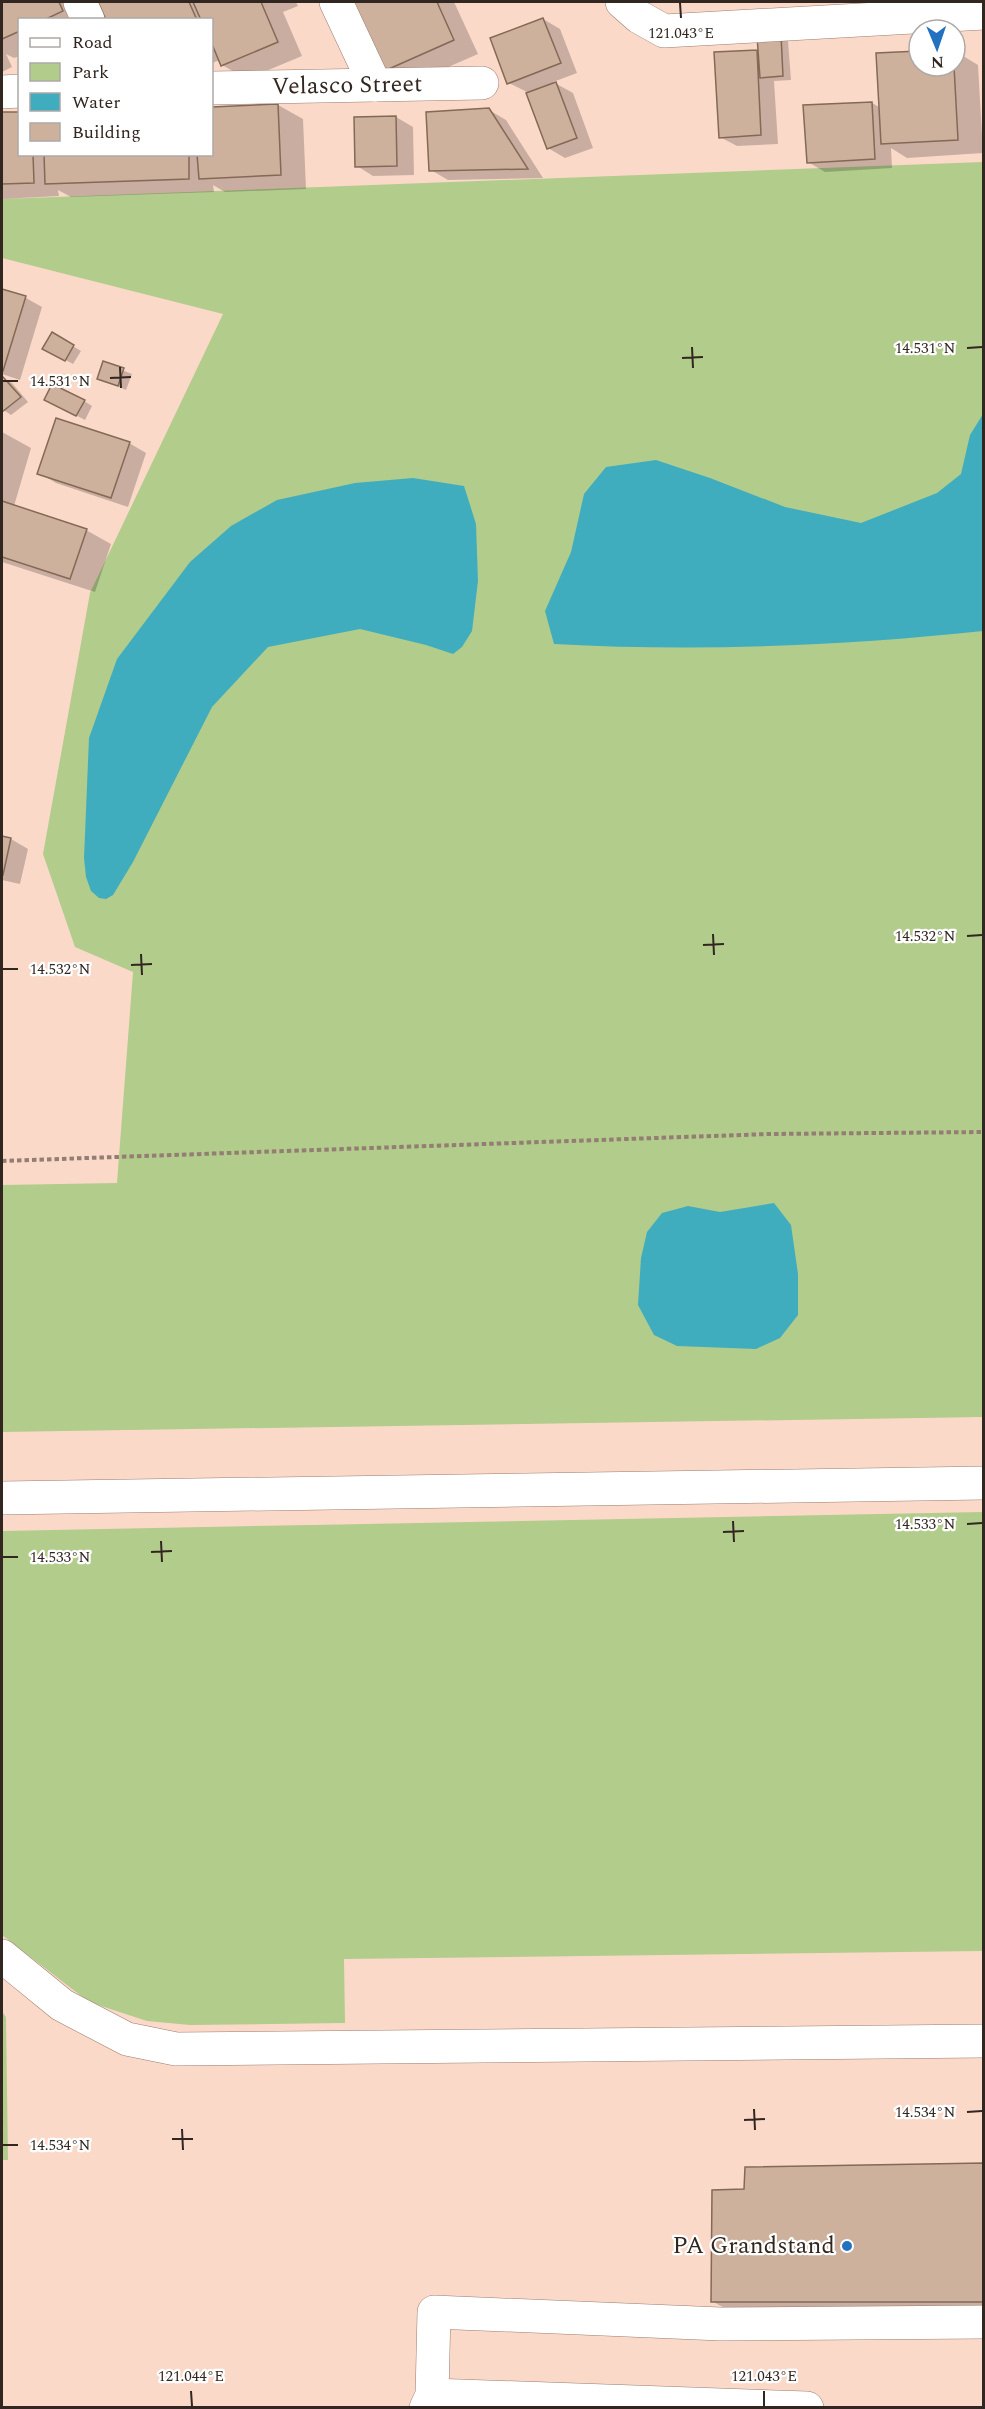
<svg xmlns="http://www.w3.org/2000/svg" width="985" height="2409" font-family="Spectral,serif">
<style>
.green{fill:#b2cc8b}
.water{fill:#40adbe}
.shadow{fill:#0003}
.building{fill:#cdb19c;stroke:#836956;stroke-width:1.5}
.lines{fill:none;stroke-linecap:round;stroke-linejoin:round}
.minor-casing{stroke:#9b7d6e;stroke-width:34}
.path{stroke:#947d72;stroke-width:4;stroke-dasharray:4.5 3;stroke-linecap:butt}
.minor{stroke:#fff;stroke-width:33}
.ticks{fill:none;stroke:#322620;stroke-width:2}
.poi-dot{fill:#2372c1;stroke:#fff;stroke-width:2}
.labels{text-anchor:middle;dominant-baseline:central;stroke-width:4.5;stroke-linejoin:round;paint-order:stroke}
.street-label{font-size:24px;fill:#322620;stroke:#fff}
.poi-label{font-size:24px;fill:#322620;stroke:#fff;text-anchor:end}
.ticks-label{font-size:15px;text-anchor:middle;fill:#322620;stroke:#fff;stroke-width:4.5;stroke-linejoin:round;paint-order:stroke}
</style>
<rect width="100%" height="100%" fill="#fbd9c9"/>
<path class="green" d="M983 162V1417L2 1432V1185L117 1183 133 972 75 947 43 854 90 593 223 314 2 258V199Z
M983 1512V1951L344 1959 345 2023 190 2025 147 2021 89 2002 2 1935V1531Z
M2 2012 6 2017 8 2160H2Z"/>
<path class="water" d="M983 414V631C842 646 697 652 554 644L545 611 571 552 584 494 606 467 656 460 710 478 785 507 861 523 937 493 961 474 970 435Z
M413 478 464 486 476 524 478 581 472 631 462 647 453 654 426 645 360 629 268 647 212 707 133 862 113 895 106 899 99 898 91 891 86 877 84 858 89 738 117 659 190 562 231 526 277 500 355 483Z
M774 1203 791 1225 798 1274V1315L780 1338 756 1349 677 1346 654 1335 638 1305 641 1258 647 1232 662 1213 688 1206 720 1212Z"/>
<path class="shadow" d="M2 2H76L84 20H20V56L14 58 6 54 12 67 2 72Z
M100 2H296L298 6 283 12 302 56 247 79 222 65 220 60 212 63V20H108Z
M341 2H454L478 54 398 89Z
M543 19 560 29 577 73 553 82 573 93 593 148 565 158 548 148 527 92 509 83Z
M780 36 788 41 791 80 774 81 778 144 737 146 720 137 756 52 760 54Z
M955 51 978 65 983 153 907 158 891 148 892 168 825 172 808 162 872 103 881 108 919 52V66H955Z
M278 105 303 119 306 189 225 192 213 185 214 192 71 197 58 190 59 196 2 199V114L20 113V154H212V108Z
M489 110 506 120 543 178 448 180 431 170Z
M396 117 413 127 414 175 373 176 357 166Z
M2 290 26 298 42 307 20 380 2 374Z
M53 334 81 351 73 364 44 348Z
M104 363 132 374 126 390 99 378Z
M3 378 12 383 28 402 11 415 2 409V380Z
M84 401 92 406 85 420 54 404Z
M2 432 31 448 14 506 86 530 111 544 95 592 2 562Z
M129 443 146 453 128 507 56 483 39 473Z
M2 837 11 839 28 849 20 884 2 880Z
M984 2164V2319H744L712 2301 746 2191Z"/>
<path class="building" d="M2 2H59L63 11 44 20H20V31L2 39Z
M98 2H189L197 20H106Z
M193 2H261L278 42 221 66 212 44V20H201Z
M340 2H437L454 40 373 76Z
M543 18 561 63 507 84 490 38Z
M781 35 783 76 760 78 757 36Z
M757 50 761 135 719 138 714 52Z
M919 51V66H954L958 140 881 144 876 53Z
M556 82 577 138 547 149 526 93Z
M872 102 875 159 807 163 803 105Z
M278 104 281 175 199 179 197 154H212V107Z
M489 108 528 169 429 171 426 112Z
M2 112H20V154H33L34 183 2 184Z
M396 116 397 166 355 167 354 117Z
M44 154H189V179L45 184Z
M2 289 26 296 3 371H2Z
M52 332 74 345 65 361 42 349Z
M103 361 124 368 118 386 97 379Z
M3 377 21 397 2 412V378Z
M52 384 85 400 76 416 44 400Z
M56 418 130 442 111 498 37 474Z
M2 501 87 529 70 579 2 557Z
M2 836 11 838 3 875H2Z
M984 2163V2302H711L712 2190 744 2189 745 2167Z"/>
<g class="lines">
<defs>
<g id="minor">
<path d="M80 2 88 20"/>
<path d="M336 2 375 85"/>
<path d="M622 2 639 17 664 31 984 13"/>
<path id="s1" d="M212 88 482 83"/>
<path d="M2 92 20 91"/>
<path d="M2 1498 984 1483"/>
<path d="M2 1956 62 2005 127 2039 176 2049 984 2041"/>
<path d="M432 2395 807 2408"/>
<path d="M426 2408 432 2395 434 2312 721 2324 984 2322"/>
</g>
</defs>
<use href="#minor" class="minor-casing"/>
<path class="path" d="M2 1161 769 1134 984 1132"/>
<use href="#minor" class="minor"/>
</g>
<path class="ticks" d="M680 3 681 18M692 347 693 368M967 348 982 347M682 358 703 357M120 367 121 388M110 378 131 377M3 381H18M713 934 714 955M967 936 982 935M703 945 724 944M141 954 142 975M131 965 152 964M3 969H18M733 1521 734 1542M967 1524 982 1523M723 1532 744 1531M161 1541 162 1562M151 1552 172 1551M3 1557H18M754 2109 755 2130M967 2112 982 2111M744 2120 765 2119M182 2129 183 2150M172 2139H193M3 2145H18M191 2391 192 2406M764 2391V2406"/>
<circle class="poi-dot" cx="847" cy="2246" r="6"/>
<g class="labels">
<g class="street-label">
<text stroke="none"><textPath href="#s1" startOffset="135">Velasco Street</textPath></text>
</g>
<g class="poi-label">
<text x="835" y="2246">PA Grandstand</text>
</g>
</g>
<g class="ticks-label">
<text x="681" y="38">121.043°E</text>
<text x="925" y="353">14.531°N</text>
<text x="60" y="386">14.531°N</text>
<text x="925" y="941">14.532°N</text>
<text x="60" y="974">14.532°N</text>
<text x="925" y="1529">14.533°N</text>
<text x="60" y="1562">14.533°N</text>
<text x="925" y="2117">14.534°N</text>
<text x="60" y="2150">14.534°N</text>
<text x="191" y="2381">121.044°E</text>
<text x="764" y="2381">121.043°E</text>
</g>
<rect width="985" height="2409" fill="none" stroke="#322620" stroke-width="6"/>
<rect x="18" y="18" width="195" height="138" fill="#ffffff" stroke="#ada8a6" stroke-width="1.5"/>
<rect x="30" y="38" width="30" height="9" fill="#ffffff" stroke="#ada8a6" stroke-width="1.5"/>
<text x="72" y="48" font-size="18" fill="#322620">Road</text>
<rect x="30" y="63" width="30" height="18" fill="#b2cc8b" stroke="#ada8a6" stroke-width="1.5"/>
<text x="72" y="78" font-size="18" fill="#322620">Park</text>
<rect x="30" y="93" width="30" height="18" fill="#40adbe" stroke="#ada8a6" stroke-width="1.5"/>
<text x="72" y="108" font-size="18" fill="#322620">Water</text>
<rect x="30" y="123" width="30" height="18" fill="#cdb19c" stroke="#ada8a6" stroke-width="1.5"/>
<text x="72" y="138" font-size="18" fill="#322620">Building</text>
<g transform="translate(937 48) rotate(178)"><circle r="28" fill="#ffffff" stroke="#ada8a6" stroke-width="1.5"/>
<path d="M0-4.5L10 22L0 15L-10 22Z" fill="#2372c1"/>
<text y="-9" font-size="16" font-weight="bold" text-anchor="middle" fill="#322620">N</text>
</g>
</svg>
